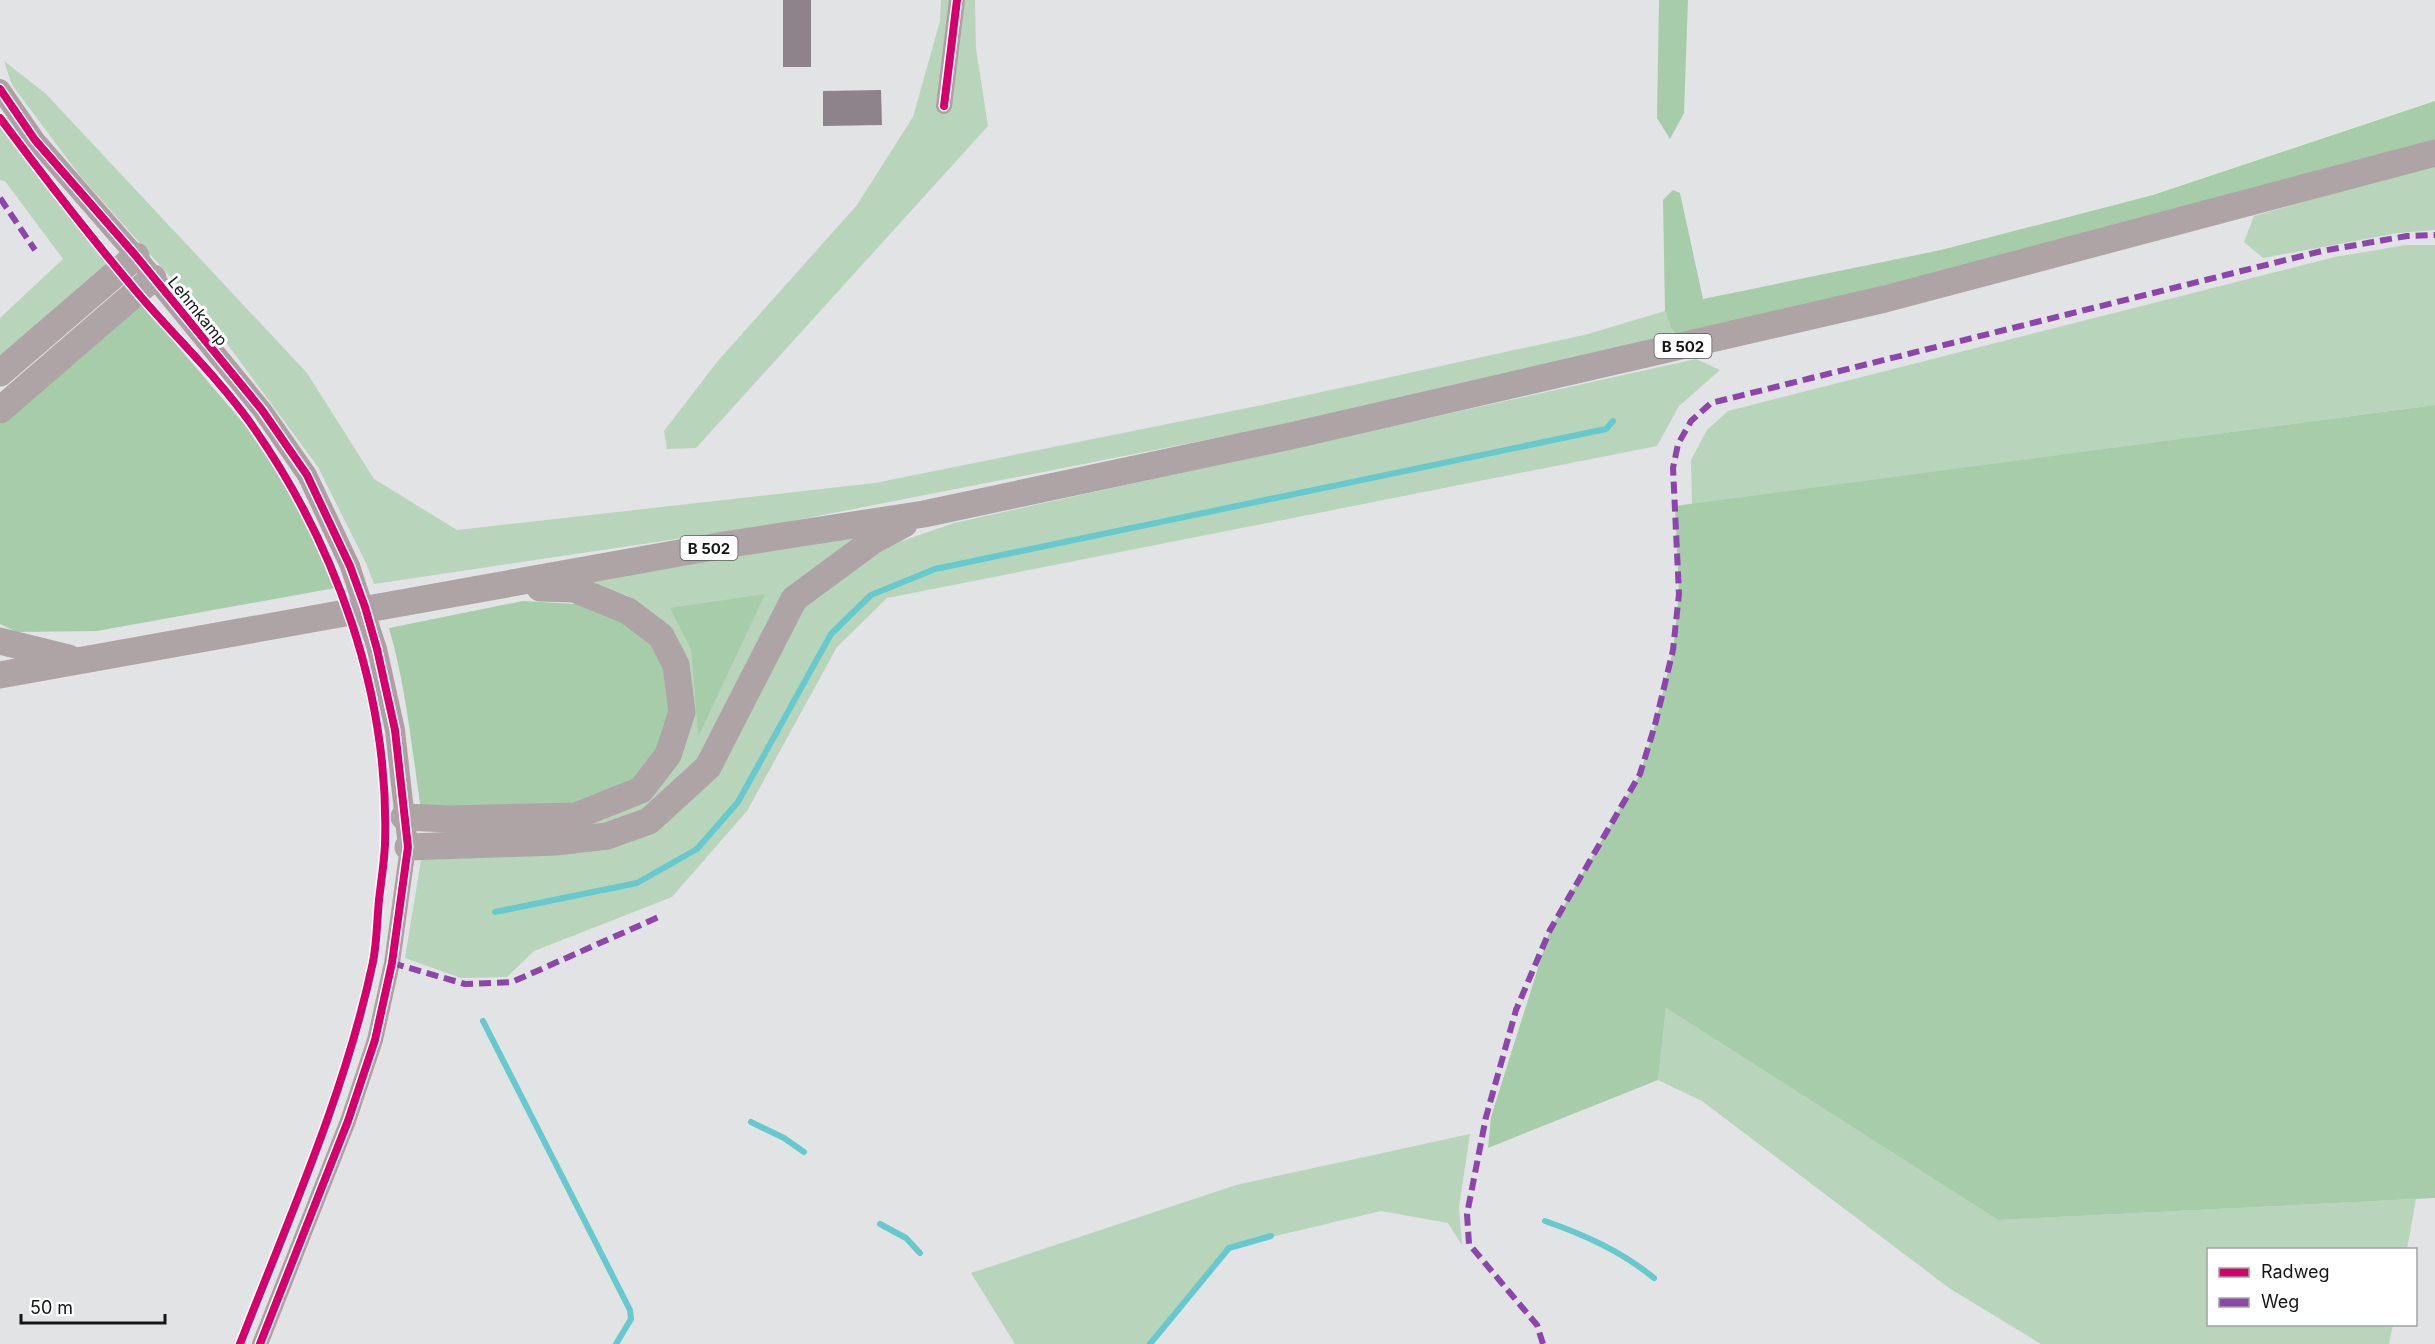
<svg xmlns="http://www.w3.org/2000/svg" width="2435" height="1344" font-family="Inter,sans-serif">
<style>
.green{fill:#b8d4ba;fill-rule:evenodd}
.forest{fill:#a7cca9}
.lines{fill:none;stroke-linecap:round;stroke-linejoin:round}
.stream{stroke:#66c9ce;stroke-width:6}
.building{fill:#8e828b}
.minor{stroke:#aca1a2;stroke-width:16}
.tertiary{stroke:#aca1a2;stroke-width:20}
.trunk{stroke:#aea4a6;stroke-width:27}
.tertiary-bridge{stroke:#aca1a2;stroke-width:20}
.quiet{stroke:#8e44ad;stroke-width:6;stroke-dasharray:12 6;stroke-linecap:butt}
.cycleway-casing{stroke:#fff;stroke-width:11}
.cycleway{stroke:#d6006c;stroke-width:8}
.labels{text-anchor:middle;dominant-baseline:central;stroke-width:6;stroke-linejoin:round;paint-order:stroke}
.shield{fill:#fff;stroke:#5b5c5d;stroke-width:1.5}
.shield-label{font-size:15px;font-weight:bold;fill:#151617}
.street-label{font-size:16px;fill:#151617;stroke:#fff}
</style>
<rect width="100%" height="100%" fill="#e1e3e4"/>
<path class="green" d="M941 0H975L976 49 988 126 696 448 667 449 664 431 717 362 857 205 913 117 940 21Z
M4 61 46 94 307 373 374 479 457 530 875 483 1267 404 1588 334 1665 311 1671 328 1679 338 1241 433 777 524 374 584 366 563 318 467 214 326 81 177 12 85Z
M0 126 110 265 0 364V318L63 259 5 181 0 180Z
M2435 164V230L2398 233 2263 258 2244 242 2254 216Z
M2406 245H2435V405L1692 504 1691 460 1707 430 1728 411 2335 257Z
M1696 359 1720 370 1679 406 1657 446 887 598 837 647 747 811 672 897 534 951 507 977 461 978 405 958 421 860 541 855 628 843 716 771 804 607 876 550 954 523Z
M876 528 836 552 693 770 647 813 604 832 436 840V832L651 613 626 595 582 580ZM764 594 698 735 691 649Z
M1666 1008 1998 1220 2416 1199 2407 1249 2208 1250V1324L2393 1325 2389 1344H2041L1949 1288 1702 1101 1658 1080Z
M1470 1134 1459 1207 1462 1245 1448 1223 1381 1211 1229 1247 1152 1344H1015L971 1273 1236 1185Z"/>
<path class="forest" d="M1659 0H1688L1684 113 1670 139 1657 118Z
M2435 101V142L2193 207 1679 338 1671 328 1665 311 1663 200 1673 190 1680 193 1703 299 1941 250 2153 195Z
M139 301 245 425 289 489 335 588 97 631 17 632 0 624V424Z
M2435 405V1198L1998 1220 1666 1008 1658 1080 1488 1148 1491 1117 1550 930 1640 774 1655 725 1673 650 1679 594 1675 506Z
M765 594 698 737 691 649 670 608Z
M523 601 594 605 641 632 661 656 672 722 661 752 629 787 581 809 421 810C412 750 406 686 389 628Z"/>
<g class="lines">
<path class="stream" d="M495 912 637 883 697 849 738 802 831 634 871 595 935 569 1606 429 1613 421
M483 1021 630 1310 631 1319 616 1344
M751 1122 784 1138 804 1152
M1545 1221C1585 1235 1621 1251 1654 1278
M880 1224 906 1238 920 1253
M1150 1344 1229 1248 1271 1236"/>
</g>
<path class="building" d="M783 0H811V67H783Z
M881 90 882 125 823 126V91Z"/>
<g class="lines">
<path class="minor" d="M944 106 957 0
M260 1344 348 1121 375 1040 392 963 408 847"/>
<path class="tertiary" d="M0 89 35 140 136 256 262 410 307 475 350 566
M377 649 395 730 408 847"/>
<path class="trunk" d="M0 373 136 256
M0 410 153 278
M0 641 69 658
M0 675 724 545 924 514 1295 435 1885 299 2435 153
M404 817 449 819 576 816 641 790 668 755 682 712 676 665 661 636 628 611 574 589 540 588
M408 847 556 842 607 836 649 821 708 767 794 599 874 540 904 524"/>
<path class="tertiary-bridge" d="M350 566 377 649"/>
<path class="quiet" d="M0 198 35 250
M392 963 465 984 512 982 661 916
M1543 1344 1537 1325 1469 1244 1467 1214 1486 1117 1516 1010 1550 930 1640 774 1655 725 1673 650 1679 594 1673 468 1678 444 1691 421 1711 403 2322 251 2407 236 2435 235"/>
<defs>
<path id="cycleway" d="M0 89 35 140 136 256 262 410 307 475 350 566 365 607 377 649 395 730 408 847 392 963 375 1040 348 1121 260 1344
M944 106 957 0
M0 118C44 177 89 235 136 291 173 335 215 374 249 421 336 543 390 694 385 845 384 864 381 882 379 900 377 920 377 942 373 962 345 1094 289 1218 240 1344"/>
</defs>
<use href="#cycleway" class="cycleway-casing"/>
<use href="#cycleway" class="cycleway"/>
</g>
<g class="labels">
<g class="shield">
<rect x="1654.5" y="334" width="57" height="24" rx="4.5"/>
<rect x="680.5" y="536" width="57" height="24" rx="4.5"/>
</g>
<g class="shield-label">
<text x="1683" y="346">B 502</text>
<text x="709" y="548">B 502</text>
</g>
<g class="street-label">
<text transform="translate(198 311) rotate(51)">Lehmkamp</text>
</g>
</g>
<rect x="2207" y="1248" width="210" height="78" fill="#ffffff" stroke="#a1a2a2" stroke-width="1.5"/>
<rect x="2219" y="1268" width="30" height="9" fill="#d6006c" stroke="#a1a2a2" stroke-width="1.5"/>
<text x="2261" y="1278" font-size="18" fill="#151617">Radweg</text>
<rect x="2219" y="1298" width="30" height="9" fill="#8e44ad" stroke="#a1a2a2" stroke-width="1.5"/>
<text x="2261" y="1308" font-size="18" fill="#151617">Weg</text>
<path d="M21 1314v9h144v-9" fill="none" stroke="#151617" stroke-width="3"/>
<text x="30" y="1314" font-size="18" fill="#151617" stroke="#ffffff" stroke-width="4.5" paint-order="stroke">50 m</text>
</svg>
